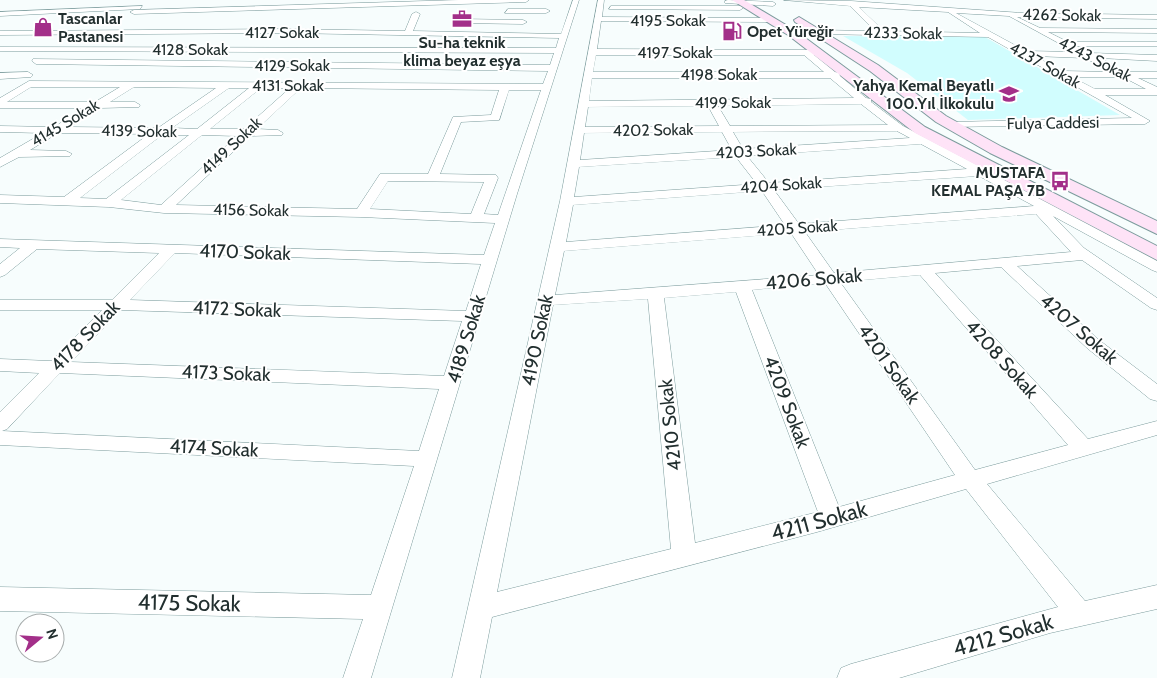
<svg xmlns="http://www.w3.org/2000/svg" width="1157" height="678" font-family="Cabin,sans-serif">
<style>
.built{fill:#d1fdfe}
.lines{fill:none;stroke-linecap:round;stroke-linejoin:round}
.street-casing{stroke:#7c9c9d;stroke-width:1}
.secondary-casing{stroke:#7c9c9d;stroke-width:2}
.street{fill:#fff;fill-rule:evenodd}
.secondary{fill:#fee3f7;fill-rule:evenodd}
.labels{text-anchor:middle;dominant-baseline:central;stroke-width:4;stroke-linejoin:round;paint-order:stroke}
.far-street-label{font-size:16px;fill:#222f2f;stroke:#fff}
.far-poi-label{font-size:16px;font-weight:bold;fill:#222f2f;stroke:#fff;text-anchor:start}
.street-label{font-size:19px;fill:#222f2f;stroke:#fff}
.near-street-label{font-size:22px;fill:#222f2f;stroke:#fff}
</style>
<rect width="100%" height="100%" fill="#f7fdfd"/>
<path class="built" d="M843 36 985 37 1120 115 968 120 907 73Z"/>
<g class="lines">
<defs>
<path id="street" d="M459 0H529L526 2 134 14 130 12 134 10Z
M573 0H579L517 194 371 678H343L363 619 0 611V587L371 595 414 466 0 445V412L39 373 0 371V359L51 361 102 310H0V300H112L159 253 37 249 5 275 0 277V264L20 248 0 247V239L484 255 495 223 361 217 164 213 109 207 0 203V195L64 197 149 134 58 133 30 150 66 151 72 154 70 156 19 157 0 167V158L43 133 0 132V126L54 127 85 108H0V98L29 81 543 84 548 71 36 64 32 61 33 59 550 65 554 53 0 51V47L556 48 559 38 289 33 0 35V31L289 29 405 31 412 14 416 12 420 14 413 31 561 34ZM31 87H120L95 102H7ZM134 87 216 88 158 128 69 127 100 108 139 107 140 105 135 102H110ZM229 88H249L197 129 172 128ZM261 88H290L244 129H210ZM301 88 499 90 491 115 453 117 428 174H380L357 209 176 205 250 136 282 135 283 133 278 130 257 129ZM509 90H541L498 215 484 214 498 178 496 175 440 174 461 122 499 120ZM162 135H189L106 199 80 198ZM202 135 237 136 161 205 121 200ZM388 181 484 182 471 214 370 209ZM175 253 481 264 466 311 130 300ZM121 310 462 321 444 376 71 362ZM60 373 439 389 419 451 2 431 7 429Z
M598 0H604L602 17 771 18 772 20 768 22 601 21 597 49 820 50V54L814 55 835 72 839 73 840 76 866 98 871 99V102L903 126 983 168H999L1001 171 999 174 995 175 1157 261V272L1152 270 1053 216 1084 248 1157 298V310L1151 308 1082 260 1017 266 1099 340 1157 384V401L1150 399 1087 348 1001 267 935 273 1088 439 1157 421V435L987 484 1085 601 1157 585V609L1050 633 899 678H837L841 668 851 664 1058 607 966 489 817 532 492 617 480 678H452L560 201ZM596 55H804L824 72H593ZM592 78H830L854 98 589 101ZM861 104 888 125 730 126 718 106ZM708 106 719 126 585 127 588 107ZM897 131 910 138 743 149 733 132ZM722 132 732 150 580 160 584 133ZM921 144 967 169 769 183 747 156ZM736 157 757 184 574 197 579 167ZM979 176 1034 206 799 224 774 190ZM762 191 785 225 566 242 573 205ZM1036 214 1071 252 834 273 805 232ZM791 233 819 275 555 295 564 251ZM920 275 1068 445 975 470 840 282ZM825 283 955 475 839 507 752 290ZM736 292 818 512 695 543 664 298ZM648 299 671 549 497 592 553 305Z
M728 0 773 2 776 4 773 6 725 3V1Z
M784 0 851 1 1022 13 1157 15V19L1017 17 1040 28 1157 29V33L1048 32 1068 42H1157V46H1076L1089 53 1157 55V61L1100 58 1127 72H1157V78H1138L1157 87V95H1105L1150 121 1145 124 946 127 945 125 950 122 1132 118 988 37 817 34H814V30L875 31 850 6ZM859 7 948 12 980 33 884 31ZM956 13 1009 16 1075 52 1026 51ZM1034 56 1085 58 1112 72 1063 71ZM1072 77H1123L1146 89H1095Z
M142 6 140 9 0 16V12Z
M611 6H740L743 8 740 10 609 9Z
M508 9H546L550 11 546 13H505Z
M458 19 523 20 527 22 523 24 455 23V19Z
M28 72 33 75 31 77 0 79V73Z"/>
<path id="secondary" d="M732 0H744L796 31 925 127 1157 246V260L915 133 788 35Z
M799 17 878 65 946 116 1002 147 1157 221V234L990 153 936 122 870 71 795 22 794 20Z"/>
</defs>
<use href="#street" class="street-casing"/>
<use href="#secondary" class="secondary-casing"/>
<use href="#street" class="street"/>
<use href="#secondary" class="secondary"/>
</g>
<defs>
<symbol id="office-bare" viewBox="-9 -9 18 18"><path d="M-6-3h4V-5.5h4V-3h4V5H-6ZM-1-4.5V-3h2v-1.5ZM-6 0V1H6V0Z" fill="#a32f89" stroke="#fff" stroke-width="2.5" paint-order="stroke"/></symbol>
<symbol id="shop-bare" viewBox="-9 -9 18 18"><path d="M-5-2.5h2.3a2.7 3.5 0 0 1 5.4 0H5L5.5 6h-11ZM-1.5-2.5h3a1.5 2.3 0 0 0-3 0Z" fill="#a32f89" stroke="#fff" stroke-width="2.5" paint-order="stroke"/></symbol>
<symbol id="fuel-bare" viewBox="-9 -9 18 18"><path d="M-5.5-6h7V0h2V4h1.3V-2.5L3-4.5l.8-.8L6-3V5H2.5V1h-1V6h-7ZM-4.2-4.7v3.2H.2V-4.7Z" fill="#a32f89" stroke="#fff" stroke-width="2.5" paint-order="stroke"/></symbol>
<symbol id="school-bare" viewBox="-9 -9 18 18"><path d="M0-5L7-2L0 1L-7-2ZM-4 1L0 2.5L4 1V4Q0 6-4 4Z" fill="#a32f89" stroke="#fff" stroke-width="2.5" paint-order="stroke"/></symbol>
<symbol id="bus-bare" viewBox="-9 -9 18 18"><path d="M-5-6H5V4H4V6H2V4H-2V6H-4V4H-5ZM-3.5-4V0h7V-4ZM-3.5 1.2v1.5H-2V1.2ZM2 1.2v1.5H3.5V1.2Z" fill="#a32f89" stroke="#fff" stroke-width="2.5" paint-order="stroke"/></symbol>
</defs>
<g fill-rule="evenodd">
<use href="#office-bare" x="448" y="5" width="28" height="28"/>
<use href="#shop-bare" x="29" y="13" width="28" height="28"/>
<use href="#fuel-bare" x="718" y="17" width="28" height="28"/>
<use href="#school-bare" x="995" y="80" width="28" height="28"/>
<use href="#bus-bare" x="1046" y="167" width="28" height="28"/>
</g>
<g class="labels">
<g class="far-street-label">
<text transform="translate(1062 15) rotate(1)">4262 Sokak</text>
<text x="668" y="20">4195 Sokak</text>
<text x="282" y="32">4127 Sokak</text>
<text transform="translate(903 33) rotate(1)">4233 Sokak</text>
<text x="190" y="49">4128 Sokak</text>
<text x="675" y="52">4197 Sokak</text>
<text transform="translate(1095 59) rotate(27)">4243 Sokak</text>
<text x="292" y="65">4129 Sokak</text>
<text transform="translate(1045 65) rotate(29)">4237 Sokak</text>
<text x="719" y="74">4198 Sokak</text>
<text x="288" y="85">4131 Sokak</text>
<text x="733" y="102">4199 Sokak</text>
<text transform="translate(65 123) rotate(-31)">4145 Sokak</text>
<text transform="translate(1053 123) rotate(-1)">Fulya Caddesi</text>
<text transform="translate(653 130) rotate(-1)">4202 Sokak</text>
<text transform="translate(139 131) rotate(1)">4139 Sokak</text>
<text transform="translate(231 146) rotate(-43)">4149 Sokak</text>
<text transform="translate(756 151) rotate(-3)">4203 Sokak</text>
<text transform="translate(781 185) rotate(-4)">4204 Sokak</text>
<text transform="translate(251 210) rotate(1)">4156 Sokak</text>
<text transform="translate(797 228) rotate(-4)">4205 Sokak</text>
</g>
<g class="far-poi-label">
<text x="58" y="18">Tascanlar<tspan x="58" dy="18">Pastanesi</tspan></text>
<text x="747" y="31">Opet Yüreğir</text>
<text x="462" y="42" text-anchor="middle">Su-ha teknik<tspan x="462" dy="18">klima beyaz eşya</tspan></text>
<text x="994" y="85" text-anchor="end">Yahya Kemal Beyatlı<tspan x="994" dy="18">100.Yıl İlkokulu</tspan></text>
<text x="1045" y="172" text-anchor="end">MUSTAFA<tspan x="1045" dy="18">KEMAL PAŞA 7B</tspan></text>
</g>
<g class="street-label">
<text transform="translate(245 252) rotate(2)">4170 Sokak</text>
<text transform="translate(814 279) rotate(-5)">4206 Sokak</text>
<text transform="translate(237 309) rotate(2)">4172 Sokak</text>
<text transform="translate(1079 329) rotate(41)">4207 Sokak</text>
<text transform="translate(85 336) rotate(-46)">4178 Sokak</text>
<text transform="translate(466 339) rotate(-73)">4189 Sokak</text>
<text transform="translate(537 340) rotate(-78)">4190 Sokak</text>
<text transform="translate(1002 359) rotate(48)">4208 Sokak</text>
<text transform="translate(889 364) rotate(55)">4201 Sokak</text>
<text transform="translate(226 373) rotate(2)">4173 Sokak</text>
<text transform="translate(787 402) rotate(69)">4209 Sokak</text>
<text transform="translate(670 425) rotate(-96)">4210 Sokak</text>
<text transform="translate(214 448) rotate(3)">4174 Sokak</text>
</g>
<g class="near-street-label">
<text transform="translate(819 521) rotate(-15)">4211 Sokak</text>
<text transform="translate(189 603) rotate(1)">4175 Sokak</text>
<text transform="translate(1003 635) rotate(-16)">4212 Sokak</text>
</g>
</g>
<g transform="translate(40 638) rotate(72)"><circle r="24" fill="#ffffff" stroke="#a7acac"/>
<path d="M0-4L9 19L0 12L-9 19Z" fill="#a32f89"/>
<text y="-8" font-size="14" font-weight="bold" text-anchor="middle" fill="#222f2f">N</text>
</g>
</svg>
